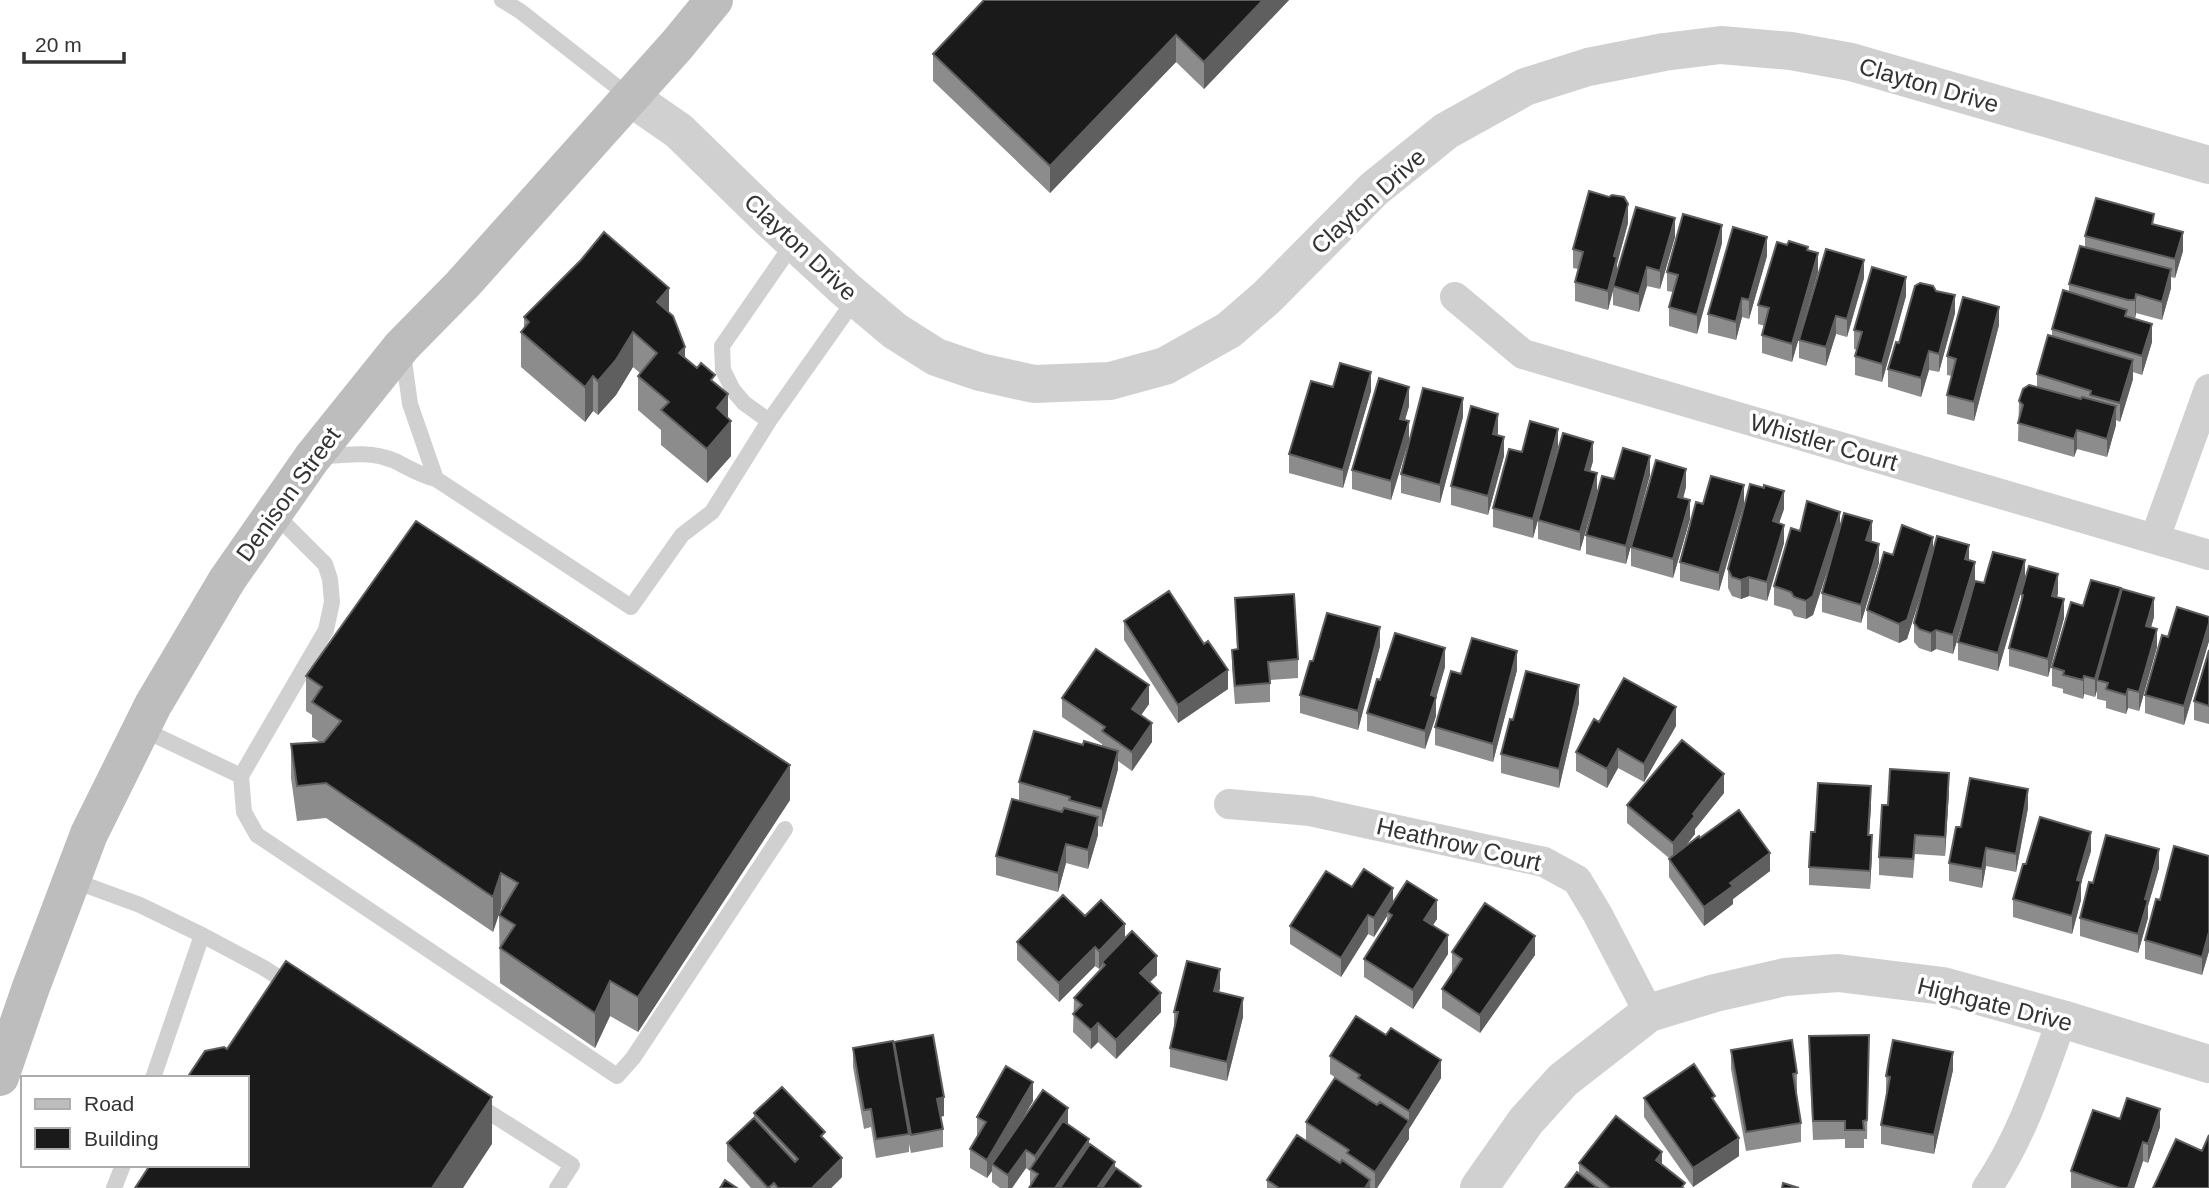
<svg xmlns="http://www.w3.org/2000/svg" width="2209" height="1188" font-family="Helvetica,sans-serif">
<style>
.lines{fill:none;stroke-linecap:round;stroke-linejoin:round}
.service{stroke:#d0d0d0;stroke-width:16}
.minor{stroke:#d0d0d0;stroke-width:30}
.tertiary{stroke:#d0d0d0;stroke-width:38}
.secondary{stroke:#bdbdbd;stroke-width:38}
.wall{fill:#8c8c8c}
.shaded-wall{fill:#5f5f5f}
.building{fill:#1a1a1a;stroke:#5f5f5f;stroke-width:2}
.labels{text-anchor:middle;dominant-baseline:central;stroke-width:7;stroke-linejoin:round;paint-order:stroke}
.street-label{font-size:24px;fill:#333;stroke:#fff}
</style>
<rect width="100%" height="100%" fill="#fff"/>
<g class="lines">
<path class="service" d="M502 0 520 11 630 97
M403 353 410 404 436 479
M769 421 744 403 733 390 723 370 722 346 794 242
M318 457C344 455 370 450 395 461 409 468 420 475 436 479L631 607 682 535 712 512 769 421 856 298
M274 513 325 564 330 579 332 602 326 630 241 776 244 812 257 835 617 1076 633 1058 785 829
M140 728 241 776
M72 880 140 905 202 935 153 1078
M202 935 264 968 292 986
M476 1104 572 1165 557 1188
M114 1188 123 1165"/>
<path class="minor" d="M1455 297 1523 354 2209 555
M2155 538 2209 389
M1229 804 1310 811 1544 862 1577 880 1598 915 1649 1013
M1987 1188C2022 1137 2041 1077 2062 1019"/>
<path class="tertiary" d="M630 97 679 131 765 215 845 289 895 331 936 357 980 372 1034 384 1110 381 1165 366 1229 330 1267 297 1374 189 1446 131 1525 87 1588 67 1664 52 1721 45 1791 51 1851 62 2209 165
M1479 1188 1526 1121 1563 1080 1649 1013 1715 993 1785 977 1838 973 1943 986 2062 1019 2209 1064"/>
<path class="secondary" d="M0 1077 31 987 89 834 153 705 227 580 312 458 402 346 462 285 677 45 714 0"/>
</g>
<path class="wall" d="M984 0H1289L1204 89 1176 62 1050 193 933 81V54Z
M1628 223 1617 264V275L1675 237 1660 289 1647 286 1639 312 1613 305V288L1608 310 1575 301V282L1578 269 1573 268V249Z
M2154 224 2183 251 2175 278 2171 277V288L2162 320 2136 313 2135 318 2152 342 2142 375 2133 372V379L2120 422 2116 420V425L2107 457 2077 449 2074 457 2018 441 2019 401 2037 387V374L2052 336V329L2069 292V284L2085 247V236Z
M1722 243 1697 334 1669 326V307L1673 292 1667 291V272Z
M1808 251 1818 272 1792 362 1762 353V335L1765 326 1758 324V305Z
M1767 256 1749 319 1742 317 1736 340 1708 333V314Z
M1864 278 1847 337 1836 334 1826 366 1799 358V340Z
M1936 291 1955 313 1939 372 1929 370 1921 397 1888 387V369L1899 343Z
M1906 296 1882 382 1855 375V356L1857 350 1854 349V330Z
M669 312 685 358 715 383 728 418 731 456 707 483 661 445V430L638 410V376L640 373 633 367 616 395 598 415 593 411 585 422 521 367V332L524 328V317Z
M1999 325 1974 421 1947 414V395L1952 376 1947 375V356Z
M1333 387 1371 391 1343 488 1289 473V454Z
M1409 406 1405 420 1409 440 1391 500 1352 489V470Z
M1463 417 1440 503 1401 493V474Z
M1498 432 1497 436 1504 456 1488 515 1451 505V486Z
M1558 447 1533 538 1493 527V508L1522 452Z
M1593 461 1590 471 1597 492 1580 551 1538 539V520Z
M1650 475 1626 564 1586 554V535L1614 479Z
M1686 487 1683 499 1690 519 1673 578 1631 566V547Z
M1703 504H1744L1719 591 1680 581V562Z
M1784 509 1779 523 1784 543 1767 601 1749 596 1741 599 1732 596 1728 588V569Z
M1800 531 1872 539 1871 542 1879 563 1861 623 1822 612V593L1834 550 1813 615 1806 619 1794 616 1791 610 1774 605V586Z
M1933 550 1969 560 1975 581 1953 654 1936 649 1931 652 1919 648 1914 642V623L1924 584 1907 639 1899 643 1867 629V610L1893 555Z
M2025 579 1998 671 1958 660V642L1984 583Z
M2058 593 2057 597 2064 618 2048 677 2009 666V648L2021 604V594Z
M2121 595 2154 617 2151 627 2157 647 2139 711 2128 708 2126 714 2106 708V701L2097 699V690L2095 697 2084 694 2083 699 2063 693V689L2052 686V667L2083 606Z
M1235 598 1298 659V678L1270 680V702L1235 704 1232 668V650L1237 649Z
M2209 617V641L2184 725 2145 713V695L2168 637Z
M1124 621 1228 689 1178 723 1124 640Z
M1380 646 1358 730 1300 713V695L1313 661Z
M2209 650V724L2194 720V701Z
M1445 667 1436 698V716L1425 749 1367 731V713L1380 680Z
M1517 670 1493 762 1435 745V727L1461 674Z
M306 676 790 800 638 1032 610 1016 595 1048 500 983 499 915 503 909 501 908 493 932 326 818 297 821 291 778V744L320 742 312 737V715L306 711Z
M1062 698 1149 704 1141 715 1152 742 1132 771 1118 761V769L1102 827 1098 826V835L1088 869 1066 863 1058 892 996 875V856L1019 801V782L1083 745 1102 746V744L1062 717Z
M1579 703 1559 788 1501 773V754L1513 720Z
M1599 722 1676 726 1644 782 1618 768 1607 788 1576 771V752Z
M1949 791 1945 856 1915 854 1913 878 1879 875V857L1888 805Z
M1724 793 1695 829V834L1686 846 1700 838 1770 871 1733 899V904L1704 926 1669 877V858L1627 823V805Z
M1871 805 1869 835 1872 853 1870 889 1809 885V867L1815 832Z
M2028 808 2016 872 1986 866 1982 888 1949 881V863L1961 827Z
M2091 851 2081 883V900L2072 934 2013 917V899L2026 864Z
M2209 856V951L2202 975 2145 959V940L2160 900Z
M2159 868 2148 906V918L2138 953 2080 936V918L2093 883Z
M1352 887 1437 919 1433 925 1448 954 1413 1009 1364 977V959L1387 922V916L1374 937 1368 934 1341 977 1290 944V926Z
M1085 916 1125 938 1157 975 1150 982 1161 1012 1116 1059 1098 1042 1091 1049 1073 1032 1074 998 1102 968V966L1099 969 1095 966 1059 1002 1017 960V942Z
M1452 952 1535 955 1480 1033 1442 1008V989L1453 972 1452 971Z
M1220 988 1219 992 1243 1017 1227 1081 1170 1067V1048L1174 1028V1012Z
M1869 1035 1867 1139H1864V1148H1845V1139L1813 1140 1809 1055V1036Z
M894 1042 944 1116 940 1117 943 1129V1147L911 1153 909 1144V1152L876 1158 871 1127 864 1129 853 1067V1048L894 1051Z
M1731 1050 1797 1073V1092H1796L1801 1123V1142L1746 1151 1731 1069Z
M1330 1056 1441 1078 1409 1129V1139L1377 1188H1267V1180L1306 1141V1122L1358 1092 1330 1074Z
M1953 1070 1934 1154 1881 1144V1125L1886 1095V1076Z
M1644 1098 1715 1102 1739 1156 1693 1187 1644 1117Z
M1033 1101 1017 1127 1068 1125 1089 1146 1141 1188 1030 1186V1171L1026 1168 1012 1188H1000L992 1182V1171L987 1178 970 1168V1149L978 1136H977V1117Z
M754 1113 825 1141 842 1177 831 1188H751L727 1161V1143L754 1118Z
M2120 1119 2160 1127 2148 1163 2143 1161 2134 1188H2071V1171Z
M1579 1163 1662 1165 1685 1188H1565L1579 1173Z"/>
<path class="shaded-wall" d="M1263 0H1289L1204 89V62Z
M1176 35V62L1050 193V166Z
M1628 204V223L1617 264V276L1608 310V291L1614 256Z
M1675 218V237L1660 289V271Z
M1722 225V243L1697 334V315Z
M2183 232V251L2175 278V259Z
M1767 237V256L1749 319V300Z
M1818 253V272L1792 362V344Z
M1864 260V278L1847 337V319Z
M1647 267V286L1639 312V294Z
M2171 269V288L2162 320V302Z
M1906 277V296L1882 382V364Z
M669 288V322L657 302Z
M2136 294V313L2135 319V300Z
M1955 295V313L1939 372V354Z
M1742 298V317L1736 340V322Z
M1999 307V325L1974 421V402Z
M1836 316V334L1826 366V347Z
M2152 324V342L2142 375V356Z
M633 332V367L616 395 598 415V381Z
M685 347V382L679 353Z
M1929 351V370L1921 397V378Z
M2133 360V379L2120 422V403Z
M1371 372V391L1343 488V470Z
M593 376V411L585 422V387Z
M1409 387V406L1400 437V419Z
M728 394V425L731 421V456L707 483V449L717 408Z
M1463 398V417L1440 503V485Z
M2116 406V425L2107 457V439Z
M1498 414V432L1493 453V434Z
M1409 421V440L1391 500V481Z
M1558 429V447L1533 538V519Z
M2077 430V449L2074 457V439Z
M1504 437V456L1488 515V496Z
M1593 442V461L1585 489V470Z
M1650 456V475L1626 564V546Z
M1686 469V487L1678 516V497Z
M1597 473V492L1580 551V532Z
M1744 485V504L1719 591V573Z
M1784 491V509L1773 540V521Z
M1690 500V519L1673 578V559Z
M1840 512V531L1813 615 1806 619V601Z
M1872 521V539L1866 559V540Z
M1784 525V543L1767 601V582Z
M1933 537V556L1907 639 1899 643V624Z
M1879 544V563L1861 623V605Z
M1969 545V564L1965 559Z
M2025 560V579L1998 671V653Z
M1975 562V581L1953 654V635Z
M2058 574V593L2052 614V596Z
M1749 577V596L1741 599V580Z
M2121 588V607L2097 680V690L2095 697V679Z
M2154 598V617L2146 644V626Z
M2064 599V618L2048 677V659Z
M2209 623V641L2184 725V706Z
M1380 627V646L1358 730V711Z
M2157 629V647L2139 711V692Z
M1936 630V649L1931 652V633Z
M1445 648V667L1436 698V716L1425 749V731L1431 695Z
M1517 651V670L1493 762V744Z
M1228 670V689L1178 723V705Z
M2084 676V694L2083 699V680Z
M1149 685V704L1132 728V709Z
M1579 685V703L1559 788V769Z
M2128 689V708L2126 714V695Z
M1676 707V726L1644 782V764Z
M1152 723V742L1132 771V752Z
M1618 749V768L1607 788V769Z
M1118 751V769L1102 827V809Z
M790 765V800L638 1032V997Z
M1949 773V791L1945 856V837Z
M1724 774V793L1695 829V834L1673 861V843L1693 814Z
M1871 786V805L1868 853V835Z
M2028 789V808L2016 872V854Z
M1098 817V835L1088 869V850Z
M2091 832V851L2081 883V900L2072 934V916L2077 880Z
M1872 835V853L1870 889V871Z
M1066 844V863L1058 892V873Z
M1986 848V866L1982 888V869Z
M2159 849V868L2148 906V918L2138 953V934L2145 899Z
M1770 853V871L1733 899V904L1704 926V907L1730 883Z
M501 873V908L493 932V897Z
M1393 888V906L1387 912V916L1374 937V918Z
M1437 900V919L1424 939V920Z
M1368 915V934L1341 977V958Z
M1125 924V943L1102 962V966L1099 969V951Z
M2209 932V951L2202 975V957Z
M1448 935V954L1413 1009V990Z
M1535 936V955L1480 1033V1015Z
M1095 947V966L1059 1002V983Z
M1157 956V975L1140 992V973Z
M1220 969V988L1214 1010V991Z
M610 981V1016L595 1048V1013Z
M1161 993V1012L1116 1059V1040Z
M1243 998V1017L1227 1081V1062Z
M1098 1023V1042L1091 1049V1030Z
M1953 1052V1070L1934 1154V1135Z
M1441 1060V1078L1409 1129V1139L1377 1188H1375V1172L1409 1121V1111Z
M1033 1082V1101L995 1166 992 1164V1171L987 1178V1160Z
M492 1097V1144L463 1188H432Z
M944 1097V1116L937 1117V1099Z
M1068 1108V1127L1035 1172V1156Z
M2160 1109V1127L2148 1163V1144Z
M1739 1138V1156L1693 1187V1168Z
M1089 1139V1157L1068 1188H1055Z
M2143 1142V1161L2134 1188H2128Z
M1026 1150V1168L1012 1188H1008V1175Z
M1662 1152V1171L1656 1160Z
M842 1158V1177L831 1188H812Z
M1115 1162V1180L1110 1188H1097Z
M1370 1180V1188H1365Z"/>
<path class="building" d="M984 0H1263L1204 62 1176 35 1050 166 933 54Z
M1589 191 1609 197 1612 195 1624 197 1628 204 1614 256 1617 257 1608 291 1575 282 1583 252 1573 249Z
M2096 198 2154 214 2152 224 2183 232 2175 259 2085 236Z
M1636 207 1675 218 1660 271 1647 267 1639 294 1613 286Z
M1683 214 1722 225 1697 315 1669 307 1678 275 1667 272Z
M1733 227 1767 237 1749 300 1742 298 1736 322 1708 314Z
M604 232 669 288 657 302 673 316 685 347 679 353 697 368 701 363 715 375 711 380 728 394 717 408 731 421 707 449 661 410 669 402 638 376 657 353 633 332 616 360 598 381 593 376 585 387 521 332 529 322 524 317 581 260Z
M1789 241 1808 247 1807 250 1818 253 1792 344 1762 335 1769 308 1758 305 1777 242 1787 245Z
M2080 246 2171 269 2162 302 2136 294 2135 300H2128L2069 284Z
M1826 249 1864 260 1847 319 1836 316 1826 347 1799 340Z
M1872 267 1906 277 1882 364 1855 356 1862 332 1854 330Z
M1920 283 1933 286 1936 291 1955 295 1939 354 1929 351 1921 378 1888 369 1896 342 1899 343 1915 286Z
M2063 290 2127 310 2125 316 2152 324 2142 356 2052 329Z
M1963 297 1999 307 1974 402 1947 395 1956 359 1947 356Z
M2048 335 2133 360 2120 403 2090 395 2091 391 2037 374Z
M1340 363 1371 372 1343 470 1289 454 1311 381 1333 387Z
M1379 378 1409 387 1400 419 1409 421 1391 481 1352 470Z
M2029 385 2081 399 2082 397 2116 406 2107 439 2077 430 2074 439 2018 423 2023 405 2019 401 2023 389Z
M1423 388 1463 398 1440 485 1401 474Z
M1471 406 1498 414 1493 434 1504 437 1488 496 1451 486Z
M1530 421 1558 429 1533 519 1493 508 1509 449 1522 452Z
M1563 433 1593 442 1585 470 1597 473 1580 532 1538 520Z
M1623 448 1650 456 1626 546 1586 535 1602 476 1614 479Z
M1656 460 1686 469 1678 497 1690 500 1673 559 1631 547Z
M1711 476 1744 485 1719 573 1680 562 1696 502 1703 504Z
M1750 484 1764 488V485L1784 491 1773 521 1784 525 1767 582 1749 577 1741 580 1732 577 1728 569Z
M1807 501 1840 512 1813 596 1806 601 1794 597 1791 592 1774 586 1791 528 1800 531Z
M1844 513 1872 521 1866 540 1879 544 1861 605 1822 593Z
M416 521 790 765 638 997 610 981 595 1013 500 948 515 925 499 915 518 883 501 873 493 897 326 783 297 786 291 744 324 742 341 721 312 702 322 687 306 676Z
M1902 525 1933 537 1907 620 1899 624 1867 610 1884 552 1893 555Z
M1937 536 1969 545 1965 559 1975 562 1953 635 1936 630 1931 633 1919 629 1914 623Z
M1993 552 2025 560 1998 653 1958 642 1975 581 1984 583Z
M2029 566 2058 574 2052 596 2064 599 2048 659 2009 648 2023 595 2021 594Z
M2091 580 2121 588 2095 679 2084 676 2083 680 2063 675 2064 671 2052 667 2071 602 2083 606Z
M2122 589 2154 598 2146 626 2157 629 2139 692 2128 689 2126 695 2106 689 2108 683 2097 680Z
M1169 591 1204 644 1208 641 1228 670 1178 705 1124 621Z
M1294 594 1298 659 1268 662 1270 683 1235 686 1232 650 1238 649 1235 598Z
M2177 607 2209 617V623L2184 706 2145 695 2162 635 2168 637Z
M1327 613 1380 627 1358 711 1300 695 1310 661H1313Z
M1395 633 1445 648 1431 695 1436 697 1425 731 1367 713 1377 679 1380 680Z
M1472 638 1517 651 1493 744 1435 727 1451 671 1461 674Z
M1096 649 1149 685 1132 709 1152 723 1132 752 1102 731 1105 727 1062 698Z
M2209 650V706L2194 701Z
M1526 671 1579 685 1559 769 1501 754 1510 719 1513 720Z
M1624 678 1676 707 1644 764 1618 749 1607 769 1576 752 1594 719 1599 722Z
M1034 731 1083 745 1084 741 1118 751 1102 809 1069 800 1070 797 1019 782Z
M1682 740 1724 774 1693 814 1695 816 1673 843 1627 805Z
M1890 769 1949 773 1945 837 1915 835 1913 859 1879 857 1882 805H1888Z
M1970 778 2028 789 2016 854 1986 848 1982 869 1949 863 1956 827H1961Z
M1818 783 1871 786 1868 835H1872L1870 871 1809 867 1811 832H1815Z
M1012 799 1062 812 1064 808 1098 817 1088 850 1066 844 1058 873 996 856Z
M1739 810 1770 853 1730 883 1733 886 1704 907 1669 859 1699 836 1700 838Z
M2040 817 2091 832 2077 880 2081 881 2072 916 2013 899 2023 864H2026Z
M2106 835 2159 849 2145 899 2148 900 2138 934 2080 918 2089 882 2093 883Z
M2174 846 2209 856V932L2202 957 2145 940 2156 899 2160 900Z
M1364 869 1393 888 1374 918 1368 915 1341 958 1290 926 1326 871 1352 887Z
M1407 881 1437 900 1424 920 1448 935 1413 990 1364 959 1392 915 1387 912Z
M1063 895 1085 916 1101 900 1125 924 1099 951 1095 947 1059 983 1017 942Z
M1485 903 1535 936 1480 1015 1442 989 1462 959 1452 952Z
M1132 931 1157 956 1140 973 1161 993 1116 1040 1098 1023 1091 1030 1073 1014 1082 1005 1074 998 1105 965 1102 962Z
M286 961 492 1097 432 1188H135L150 1165H247V1078H187L205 1051 224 1047 227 1049Z
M1187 961 1220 969 1214 991 1243 998 1227 1062 1170 1048 1178 1012H1174Z
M1356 1016 1386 1035 1391 1028 1441 1060 1409 1111 1358 1078 1360 1075 1330 1056Z
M933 1035 944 1097 937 1099 943 1129 911 1135 894 1042Z
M1869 1035 1867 1120 1863 1121 1864 1130H1845V1121H1813L1809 1036Z
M1792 1040 1797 1073 1793 1074 1801 1123 1746 1132 1731 1050Z
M1893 1040 1953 1052 1934 1135 1881 1125 1890 1077 1886 1076Z
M893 1041 909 1134 876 1139 871 1109 864 1110 853 1048Z
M1694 1064 1715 1096 1712 1098 1739 1138 1693 1168 1644 1098Z
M1006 1066 1033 1082 987 1160 970 1149 986 1122 977 1117Z
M1335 1078 1377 1105 1380 1102 1409 1121 1375 1172 1347 1153 1349 1150 1306 1122Z
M782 1087 825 1132 821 1136 842 1158 812 1188H778L774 1183 768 1188 727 1143 754 1118 795 1162 798 1159 754 1113Z
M1043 1090 1068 1108 1035 1156 1026 1150 1008 1175 992 1164Z
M2127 1098 2160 1109 2148 1144 2143 1142 2128 1188H2120L2071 1171 2093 1110 2120 1119Z
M1616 1116 1662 1152 1656 1160 1685 1183 1681 1188H1610L1579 1163Z
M1063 1121 1089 1139 1055 1188H1029L1038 1174 1030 1169Z
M1297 1135 1340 1163 1342 1160 1370 1180 1365 1188H1279L1267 1180Z
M2209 1135V1188H2153L2176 1139 2202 1151Z
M1090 1144 1115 1162 1097 1188H1060Z
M1116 1168 1141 1186 1139 1188H1102Z
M1577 1172 1598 1188H1565Z
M725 1180 737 1188H720Z
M1783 1183 1799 1188H1782Z"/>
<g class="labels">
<g class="street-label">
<text transform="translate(1929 85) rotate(16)">Clayton Drive</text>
<text transform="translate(1368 201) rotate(-42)">Clayton Drive</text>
<text transform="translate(801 247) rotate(43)">Clayton Drive</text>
<text transform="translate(1824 442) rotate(16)">Whistler Court</text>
<text transform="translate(288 494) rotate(-54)">Denison Street</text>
<text transform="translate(1459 844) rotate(13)">Heathrow Court</text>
<text transform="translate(1995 1004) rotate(14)">Highgate Drive</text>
</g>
</g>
<rect x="21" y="1076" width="228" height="91" fill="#ffffff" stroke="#adadad" stroke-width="2"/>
<rect x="35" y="1099" width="35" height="10" fill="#bdbdbd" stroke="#adadad" stroke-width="2"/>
<text x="84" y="1111" font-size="21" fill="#333333">Road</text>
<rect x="35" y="1128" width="35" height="21" fill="#1a1a1a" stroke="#adadad" stroke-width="2"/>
<text x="84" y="1146" font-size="21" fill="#333333">Building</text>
<path d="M24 52v10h100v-10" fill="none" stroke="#333333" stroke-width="3.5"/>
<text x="35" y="52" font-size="21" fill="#333333" stroke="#ffffff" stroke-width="5" paint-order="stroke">20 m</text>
</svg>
